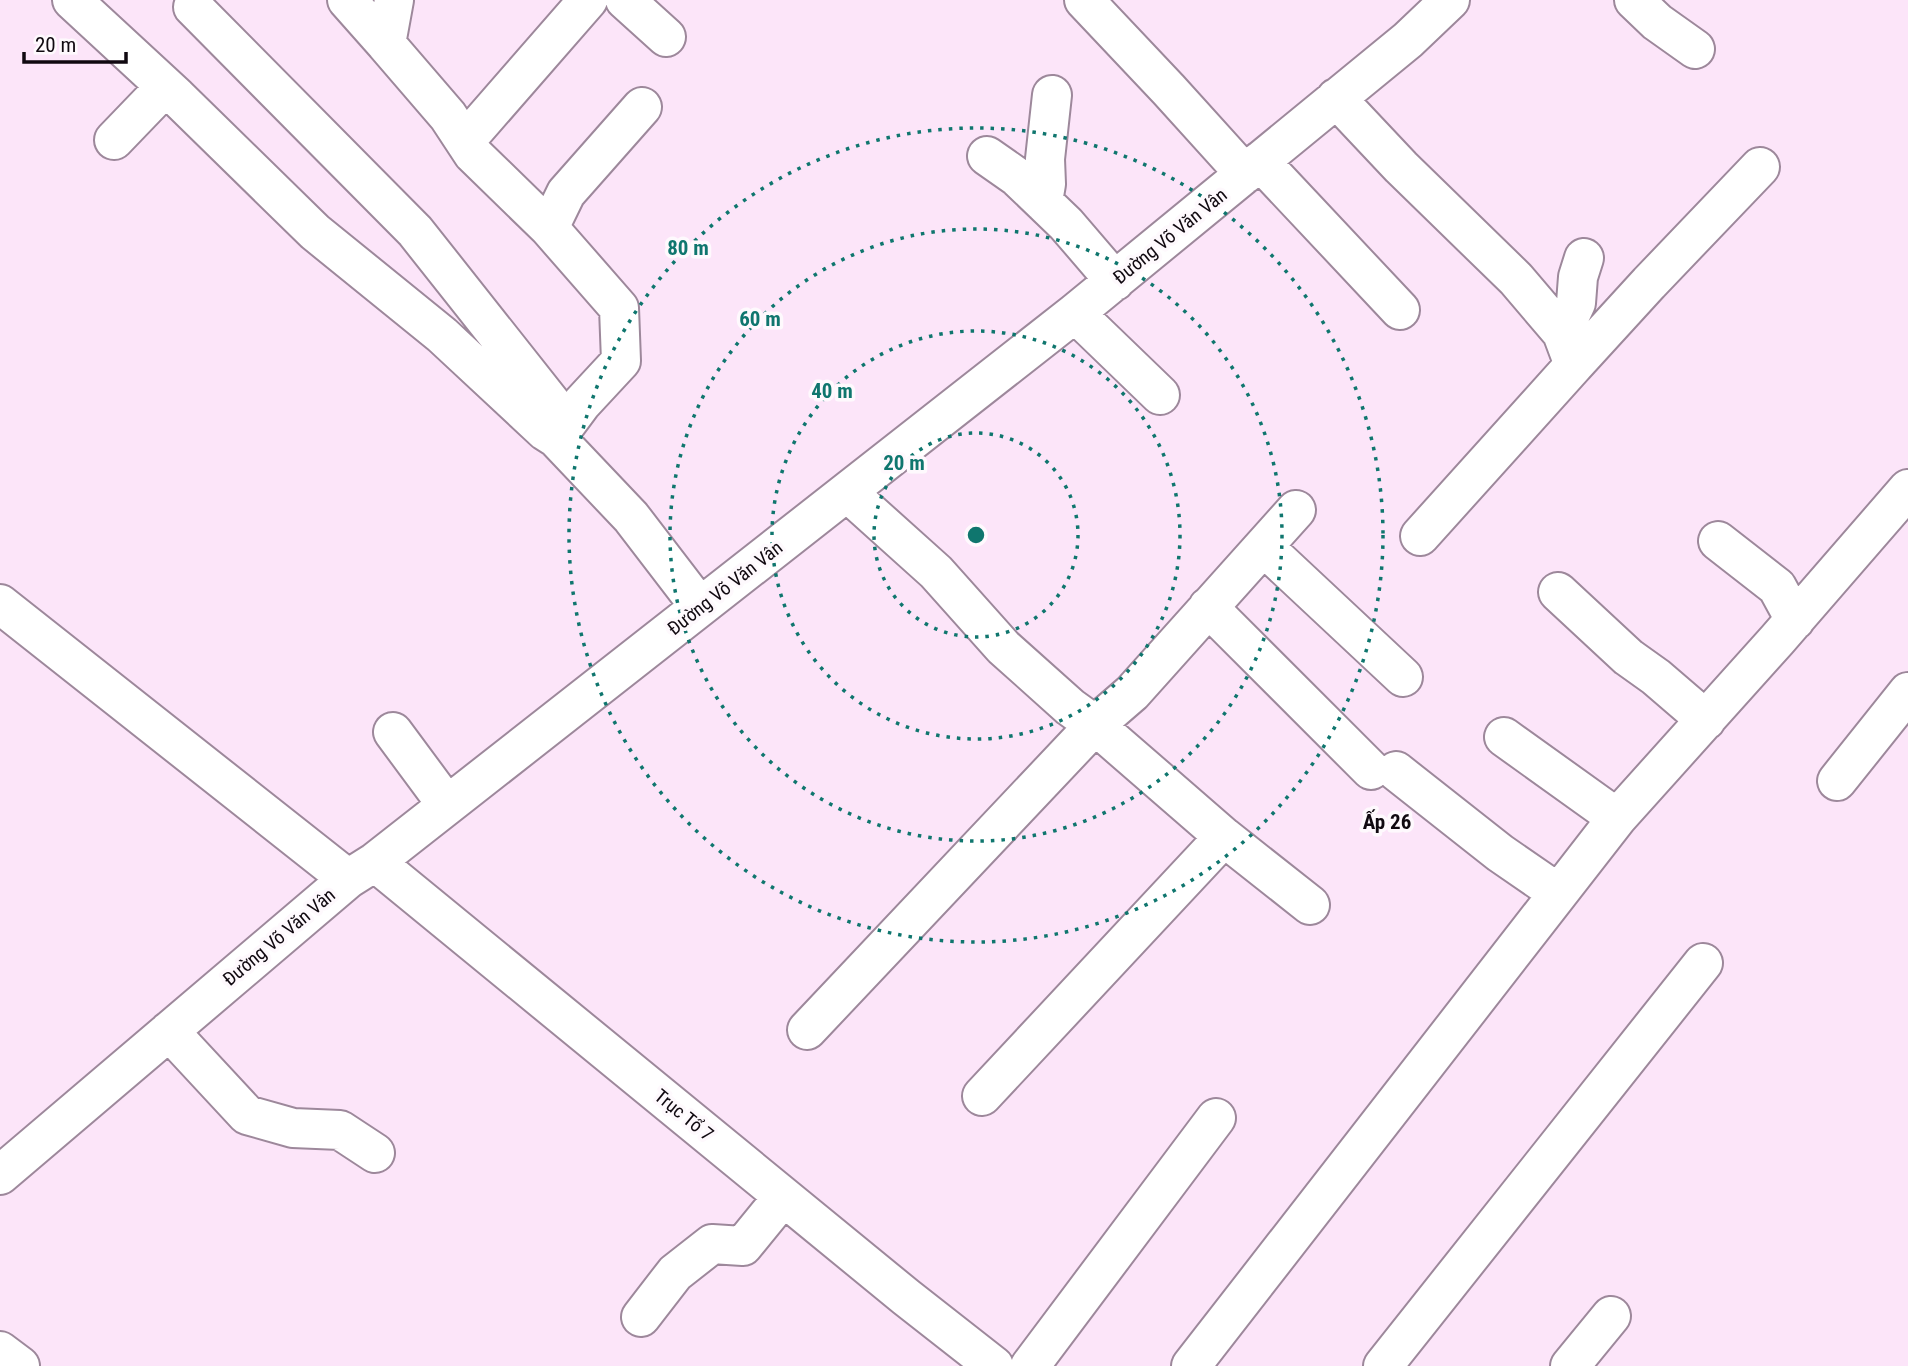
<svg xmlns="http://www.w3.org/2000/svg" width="1908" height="1366" font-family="'Roboto Condensed',sans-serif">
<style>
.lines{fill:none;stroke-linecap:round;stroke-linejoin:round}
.minor-casing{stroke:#9d889b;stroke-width:42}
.minor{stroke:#fff;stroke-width:38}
.ring{fill:none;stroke:#0f766e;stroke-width:3.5;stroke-dasharray:3.5 7}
.labels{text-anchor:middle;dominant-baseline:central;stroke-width:7;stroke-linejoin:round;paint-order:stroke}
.street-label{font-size:19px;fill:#100910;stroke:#fef9fd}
.neighbourhood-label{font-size:21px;font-weight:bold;fill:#100910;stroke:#fef9fd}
.centre{fill:#0f766e;stroke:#fef9fd;stroke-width:3.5}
.ring-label{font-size:21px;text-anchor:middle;font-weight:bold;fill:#0f766e;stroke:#fef9fd;stroke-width:7;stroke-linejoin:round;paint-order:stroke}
</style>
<rect width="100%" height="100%" fill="#fce5f9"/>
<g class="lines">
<defs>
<path id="minor" d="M72 0 177 97 315 232 442 335 545 431 556 438
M347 0 386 44
M394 0 386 44 448 116 473 154 549 228 619 308 621 361 582 403 556 438 631 517 700 607
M625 0 666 37
M1084 0 1169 90 1245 174
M1634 0 1657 22 1695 49
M193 7 415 231 567 423
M1336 98 1401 167 1516 279 1562 333 1574 365 1420 536
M114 140 165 87
M465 141 588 0
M987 156 1017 177 1066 224 1115 281
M1260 161 1400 310
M1043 202 1046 184 1045 159 1052 95
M549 228 566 193 642 107
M1075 313 1160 395
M1562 333 1576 303 1578 277 1584 258
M1574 365 1649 283 1760 167
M847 492 936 572 1003 647 1070 707 1095 725 1224 837 982 1096
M1718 541 1777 587 1795 620
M1264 547 1403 677
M1558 592 1628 657 1656 677 1706 720
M0 604 348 879
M1208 607 1371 770
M393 732 447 805
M1504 737 1617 818
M1396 771 1500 853 1558 893
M1837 781 1908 692
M1224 837 1310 905
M375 862 906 1297 994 1366
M807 1030 1095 725 1132 693 1296 510
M169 1031 247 1115 293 1128 340 1130 375 1153
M0 1175 348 879 375 862 1075 313 1408 40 1450 0
M641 1317 675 1273 712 1244 743 1246 783 1197
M0 1351 20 1366
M1030 1366 1216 1118
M1191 1366 1617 818 1777 640 1908 489
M1383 1366 1703 963
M1570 1366 1611 1316"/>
</defs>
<use href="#minor" class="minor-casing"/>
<use href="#minor" class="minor"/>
</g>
<g class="ring">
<circle cx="976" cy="535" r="102"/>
<circle cx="976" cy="535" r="204"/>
<circle cx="976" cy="535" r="306"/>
<circle cx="976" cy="535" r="407"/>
</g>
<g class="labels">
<g class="street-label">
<text transform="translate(1170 236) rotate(-39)">Đường Võ Văn Vân</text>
<text transform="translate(725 588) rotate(-38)">Đường Võ Văn Vân</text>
<text transform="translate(279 937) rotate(-40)">Đường Võ Văn Vân</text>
<text transform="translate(684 1115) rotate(39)">Trục Tổ 7</text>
</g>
<g class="neighbourhood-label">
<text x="1387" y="822">Ấp 26</text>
</g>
</g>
<circle cx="976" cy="535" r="10" class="centre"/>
<g class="ring-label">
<text x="688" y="255">80 m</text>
<text x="760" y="326">60 m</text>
<text x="832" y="398">40 m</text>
<text x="904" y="470">20 m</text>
</g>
<path d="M24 52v10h102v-10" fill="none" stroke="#100910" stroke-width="3.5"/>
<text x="35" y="52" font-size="21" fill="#100910" stroke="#fef9fd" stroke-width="5" paint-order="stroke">20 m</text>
</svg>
